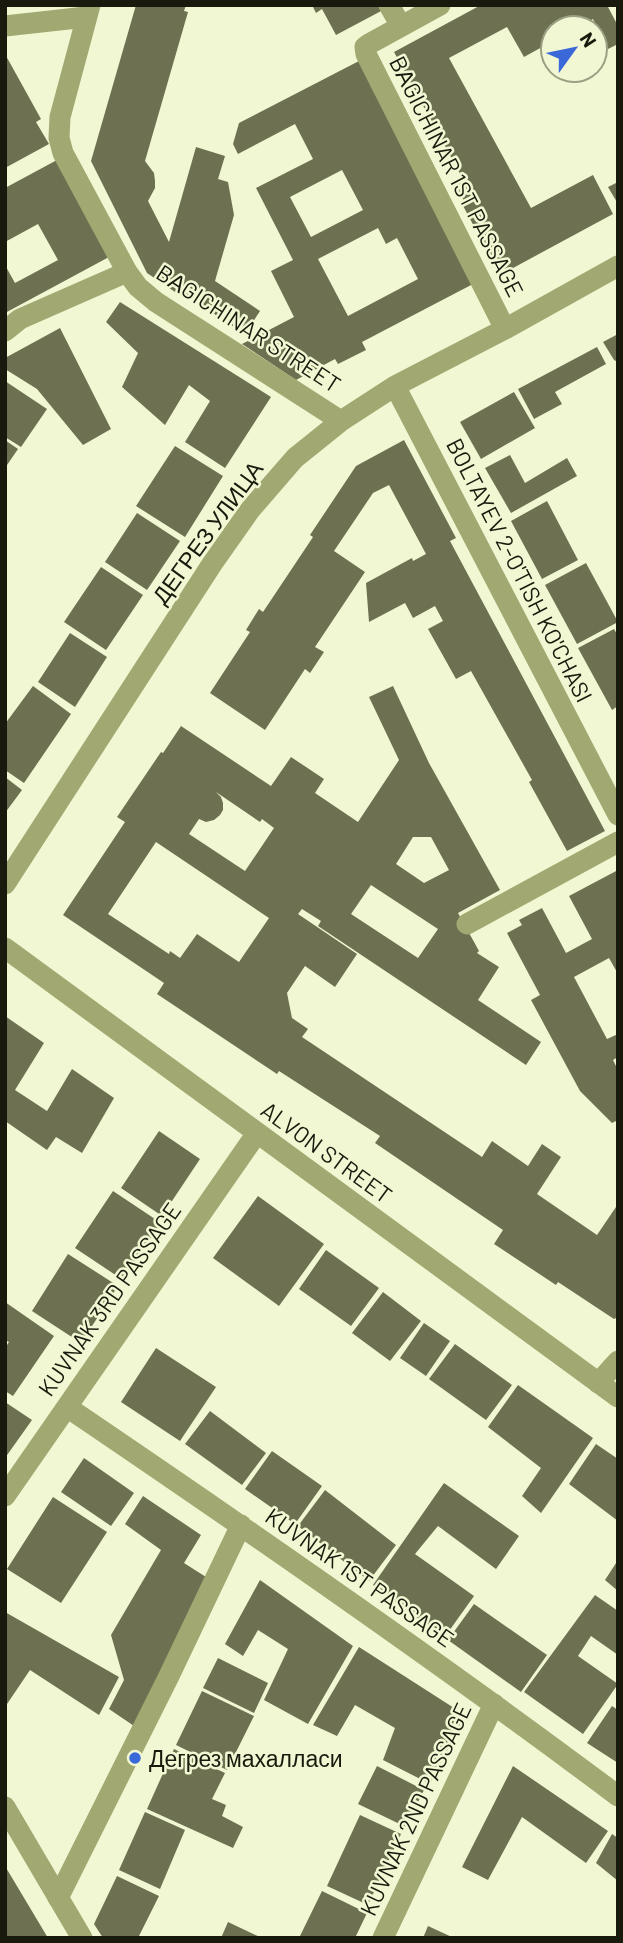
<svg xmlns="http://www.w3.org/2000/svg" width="623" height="1943" font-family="Barlow,sans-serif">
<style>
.building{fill:#6d7151;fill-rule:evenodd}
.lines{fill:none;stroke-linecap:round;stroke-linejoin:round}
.minor{stroke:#a1a871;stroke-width:21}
.poi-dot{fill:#3a68d9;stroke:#f1f7d2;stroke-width:2.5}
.labels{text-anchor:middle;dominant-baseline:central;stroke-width:5;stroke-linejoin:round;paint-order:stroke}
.street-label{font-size:23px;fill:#191a0d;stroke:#f1f7d2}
.poi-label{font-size:23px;fill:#191a0d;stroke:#f1f7d2;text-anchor:start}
</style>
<rect width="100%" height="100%" fill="#f1f7d2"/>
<path class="building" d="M136 5H186L184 11 188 12 145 161 154 173 155 181V188L148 201 169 242 196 147 225 156 218 179 228 182 234 215 215 281 260 311 245 334 185 295 184 298 147 273 91 161Z
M312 5H381L383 10 336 35 322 9 316 13Z
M481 5H607L618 26V44L608 49 593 19 577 28H553V41L524 57 507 27 449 58 531 208 593 175 613 214 500 275 461 202 464 201 456 185 464 181 394 52Z
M5 54 41 119 36 122 49 144 5 168Z
M359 61 473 284 362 342 366 350 338 364 335 359 296 380 242 344 294 317 271 271 293 260 256 188 313 159 295 124 238 154 233 144 239 123ZM342 170 363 210 311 237 290 197ZM378 228 386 244 397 238 418 279 348 316 318 259Z
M57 160 109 257 5 313V265L15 283 58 260 38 224 5 242V188Z
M618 182V204L608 187Z
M120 302 271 397 225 468 185 442 210 401 189 385 165 425 122 387 138 353 106 322Z
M60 328 111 429 83 445 37 389 5 369V358Z
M618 334V362L614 360 603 342Z
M597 347 606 364 555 392 562 404 534 419 518 389Z
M5 381 47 409 21 447 5 437Z
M514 392 535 428 481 459 460 422Z
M5 440 18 449 5 468Z
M404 440 456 538 450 541 605 831 567 851 529 782 532 780 471 671 456 679 446 661 428 629 443 621 435 606 413 618 405 603 369 622 366 583 412 558 413 561 426 554 389 485 373 493 334 551 365 572 315 647 324 652 310 673 305 669 265 730 210 693 250 632 246 630 259 609 263 612 313 537 310 535 356 466Z
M175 446 223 476 185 537 136 506Z
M510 455 525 483 567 458 577 476 511 513 485 468Z
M547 501 578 560 542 579 511 521Z
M137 513 180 541 147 590 105 562Z
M586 563 618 622 577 644 545 585Z
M101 567 143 595 106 650 64 622Z
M614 629 618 636V706L612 710 578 648Z
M70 633 107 657 75 707 38 682Z
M33 686 71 714 24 783 5 770V724Z
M393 686 429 763 500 890 458 913 479 951 477 953 499 967 478 1000 541 1042 526 1065 318 926 321 921 302 909 298 914 357 954 335 987 305 966 287 993 292 1018 308 1029 302 1037 482 1157 492 1141 528 1166 542 1144 561 1157 537 1194 597 1235 618 1204V1317L614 1319 558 1282 556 1285 494 1244 503 1230 375 1143 380 1136 279 1071 277 1074 157 994 164 983 63 915 125 822 117 817 161 752 163 753 181 726 271 786 291 757 324 779 315 793 358 822 399 760 369 697ZM216 792 260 822 262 819 274 828 245 871 189 834 199 819 206 822 214 820 220 815 223 810V803L221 797ZM413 837H431L449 870 424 883 396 864ZM156 842 269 918 239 962 197 934 180 958 170 951 169 954 108 914ZM371 885 438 929 418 958 351 914Z
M5 777 22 790 5 813Z
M618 870V974L609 958 574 977 607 1039 618 1034V1057L613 1060 618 1070V1120L612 1123 580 1091 531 1000 540 995 507 933 522 925 519 920 542 908 566 953 592 939 569 896Z
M5 1016 44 1043 15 1090 47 1111 72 1069 114 1098 82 1153 56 1137 47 1150 5 1121Z
M159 1131 200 1159 162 1216 121 1188Z
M113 1191 161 1223 123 1280 75 1248Z
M258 1196 324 1244 279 1306 213 1258Z
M326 1250 379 1288 351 1326 299 1289Z
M68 1254 118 1286 81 1343 32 1311Z
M383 1292 421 1321 390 1361 352 1333Z
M5 1302 54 1336 13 1396 5 1391V1348L9 1342 5 1340Z
M424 1323 450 1341 426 1376 400 1358Z
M455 1344 512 1385 486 1420 429 1379Z
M156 1348 216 1387 180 1441 121 1402Z
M518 1385 593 1438 541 1513 522 1496 541 1468 488 1427Z
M5 1402 32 1420 5 1458Z
M210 1411 266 1453 242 1485 185 1444Z
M596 1444 618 1459V1521L569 1484Z
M272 1451 322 1486 295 1524 245 1489Z
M84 1458 134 1493 111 1526 61 1492Z
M444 1483 519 1536 496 1569 438 1526 415 1554 474 1596 444 1638 373 1585Z
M325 1490 396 1545 369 1581 298 1526Z
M143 1496 201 1535 184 1563 206 1577 137 1728 109 1709 124 1680 111 1635 161 1550 125 1524Z
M53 1497 107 1532 61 1603 7 1569Z
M618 1560V1591L605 1580Z
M260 1580 353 1646 308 1724 264 1700 288 1649 258 1630 243 1656 225 1644Z
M595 1595 618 1611V1655L591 1636 578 1656 618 1684 583 1734 524 1692Z
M474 1604 547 1655 521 1692 448 1640Z
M5 1612 119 1677 99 1715 30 1670 5 1707Z
M359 1647 465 1715 430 1784 383 1760 395 1728 355 1705 337 1736 313 1725Z
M218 1658 268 1683 254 1713 203 1688Z
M202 1691 254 1716 227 1770 176 1745Z
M612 1706 618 1710V1763L587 1743Z
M174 1749 225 1773 212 1799 226 1805 222 1816 243 1827 233 1848 147 1809Z
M377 1766 424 1790 406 1827 358 1804Z
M513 1766 608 1831 586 1863 522 1817 488 1880 462 1867Z
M145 1812 185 1830 160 1889 119 1870Z
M360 1815 401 1834 368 1905 327 1886Z
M612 1834 618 1838V1881L596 1863Z
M5 1866 48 1938H5Z
M117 1876 159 1896 138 1938H103L94 1924Z
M322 1891 367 1913 355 1938H299Z
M228 1922 262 1938H221Z
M428 1926 454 1938H423Z"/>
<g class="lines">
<path class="minor" d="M90 5 60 117 59 138 63 153 127 272 138 287 156 302 341 421
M389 5 401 26
M440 5 369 44 365 47 366 54 505 329
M5 26 86 17
M5 331 20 319 127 272
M395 386 618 815
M5 884 212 564 250 510 295 458 341 421 395 386 505 329 618 266
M467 924 618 842
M5 948 618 1397
M598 1383 618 1361
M67 1407C253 1533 438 1661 618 1796
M5 1496 257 1133
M5 1807 82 1938
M58 1898 169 1676 241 1525
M383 1938 494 1704"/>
</g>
<circle class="poi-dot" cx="135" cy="1758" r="7"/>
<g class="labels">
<g class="street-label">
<text transform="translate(457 176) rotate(63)">BАGICHINAR 1ST PASSAGE</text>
<text transform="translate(249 328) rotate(33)">BАGICHINAR STREET</text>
<text transform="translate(207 532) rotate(-54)">ДЕГРЕЗ УЛИЦА</text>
<text transform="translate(520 570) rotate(63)">BOLTAYEV 2-O'TISH KO'CHASI</text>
<text transform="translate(327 1152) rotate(36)">ALVON STREET</text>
<text transform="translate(109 1299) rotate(-55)">KUVNAK 3RD PASSAGE</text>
<text transform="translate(360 1577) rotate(35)">KUVNAK 1ST PASSAGE</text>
<text transform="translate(415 1809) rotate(-65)">KUVNAK 2ND PASSAGE</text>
</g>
<g class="poi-label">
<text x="149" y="1758">Дегрез махалласи</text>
</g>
</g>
<rect width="623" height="1943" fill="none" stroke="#191a0d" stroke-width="14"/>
<g transform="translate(574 49) rotate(57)"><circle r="33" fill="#f1f7d2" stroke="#9b9f83" stroke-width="2"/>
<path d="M0-5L12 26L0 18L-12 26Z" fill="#3a68d9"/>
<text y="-10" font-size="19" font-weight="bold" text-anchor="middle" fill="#191a0d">N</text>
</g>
</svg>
